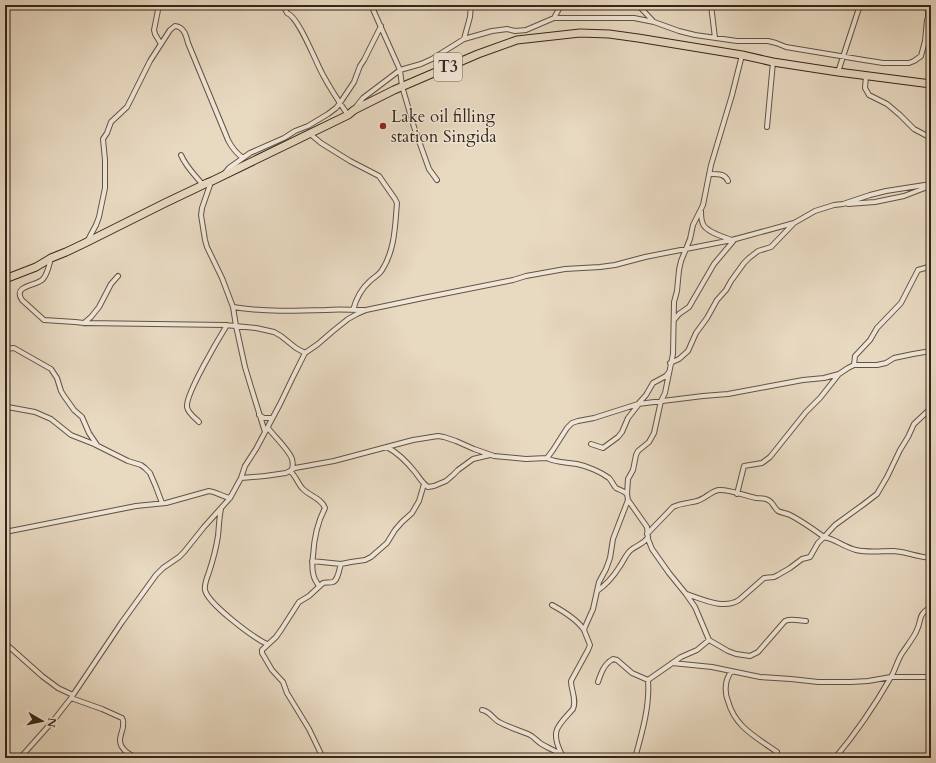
<svg xmlns="http://www.w3.org/2000/svg" width="936" height="763" font-family="Cardo,serif">
<style>
.lines{fill:none;stroke-linecap:round;stroke-linejoin:round}
.street-casing{stroke:#615344;stroke-width:6}
.highway-casing{stroke:#34261a;stroke-width:9}
.street{stroke:#f0e6d7;stroke-width:4}
.highway{stroke:#e8d9c1;stroke-width:7}
.poi-dot{fill:#8f2418;stroke:#f0e6d7;stroke-width:1.5}
.labels{text-anchor:middle;dominant-baseline:central;stroke-width:3;stroke-linejoin:round;paint-order:stroke}
.shield{fill:#f0e6d7;stroke:#6c6053;stroke-width:1}
.shield-label{font-size:16px;font-weight:bold;fill:#34261a}
.poi-label{font-size:17px;fill:#34261a;stroke:#f0e6d7;text-anchor:start}
</style>
<rect width="100%" height="100%" fill="#e8d9c1"/>
<filter id="stains"><feTurbulence type="fractalNoise" baseFrequency=".005" numOctaves="4"/><feColorMatrix values="0 0 0 0 .2 0 0 0 0 .09 0 0 0 0 .02 0 0 0 .5 -.17"/></filter>
<radialGradient id="worn" r=".72"><stop offset=".6" stop-color="#630" stop-opacity="0"/><stop offset="1" stop-color="#630" stop-opacity=".3"/></radialGradient>
<g class="lines">
<defs>
<path id="street" d="M159 5 154 30 155 34 161 44
M283 5 287 13C299 17 316 63 323 75 330 88 339 102 348 115
M371 5 400 70 402 86 414 127 429 169 437 180
M638 5 653 21
M711 5 715 38
M928 5V17
M554 18 561 5
M464 39 492 31 500 30 507 29 515 31 526 30 554 18H634L654 22 679 31 695 35 737 41H768L776 43 786 47 864 60 883 63H909L914 61 921 56 925 41 927 20 929 16 931 15
M838 72 860 5
M866 76 865 88 869 95 887 104 900 115 914 129 931 138
M355 108 363 98 400 70 421 64 432 59 464 39 470 17 471 5
M767 127 773 62
M309 133 321 143 350 161 379 176 395 199 397 203C395 226 395 250 382 270 379 275 374 277 370 281 361 289 356 299 353 310
M181 155C186 167 195 175 203 185
M224 174 229 168 250 153 284 138 295 131 308 126 328 114 336 108 340 103 354 82 360 66 364 60 381 26
M709 174C716 174 725 173 728 181
M211 182 202 208 201 215 205 240 207 247 222 278 233 307 236 326 245 367 251 387 265 432
M848 204 875 202 904 196 930 186
M701 211C701 215 701 220 703 224 706 232 724 237 732 240
M88 240 96 225 99 217 105 188V160L103 139 107 133 111 122 127 107 150 61 170 30 175 26C184 27 186 35 188 43L228 140C232 148 236 153 243 158
M51 258C49 265 48 273 43 279 37 286 12 285 22 300L44 320 75 322 84 323 225 325 256 328 274 332 281 336 296 348 305 353
M233 307C264 312 295 311 326 310 339 309 351 310 364 310
M674 320 679 314 689 307 714 264 735 239
M84 323 91 317 99 307 111 284 118 276
M5 349 14 348 51 369 57 378 61 391 64 396 74 410 82 417 89 433 97 445
M670 363 679 359 688 351 696 333 707 318 717 300 726 290 731 281 744 263 749 258 758 251 771 247 794 223
M854 365 855 356 870 340 877 328 901 303 918 270 925 268 931 265
M5 404 8 407 13 408 35 412 51 419 71 435 94 444 128 461 141 465 145 468 150 473 156 487 162 503
M638 404 646 395 653 383 666 376 669 372
M259 415 264 418H272
M199 422C195 418 188 413 187 407 185 395 219 338 227 325
M268 428C274 436 289 450 292 459 293 463 293 466 292 469
M591 444 603 448 618 437 622 432 628 418 639 404
M387 447C398 453 407 462 415 472 419 477 422 483 428 487L434 486 446 481 453 475 458 470 473 459 490 455
M547 458C556 463 567 462 577 464 587 466 601 472 609 478 612 481 613 485 616 488 620 490 624 491 627 494
M290 471C296 476 298 484 303 489 310 496 322 499 325 508 317 523 314 538 313 556 312 563 312 571 314 577 315 580 317 583 319 586
M241 478 265 476 286 473 295 468 334 461 413 440 438 436 444 437 456 441 474 449 494 456 526 459 547 458 553 450 567 428 572 423 578 421 594 418 638 404 703 396 728 394 803 380 824 378 839 374 848 368 854 365H877L886 363 894 358 913 354 931 351
M737 494 744 466 762 463 770 457 806 412 820 398 839 374
M628 500 647 527 648 539 652 549 669 573 686 594 695 607 709 640 728 651 736 654 750 656 758 652 785 621C792 618 799 621 806 621
M221 509C219 518 219 527 218 536 216 549 213 560 209 572 207 578 204 584 205 590 208 604 254 638 267 644
M5 532 136 506 166 503 209 491C217 492 221 496 230 498
M647 534 673 507C681 503 690 503 697 501 705 499 711 491 719 490 729 489 745 496 756 498 760 498 764 498 768 500 773 502 774 508 778 511 782 513 786 513 790 515 802 521 813 529 824 537L835 525 864 504 877 494 887 477 900 450 908 437 914 424 931 408
M312 561 341 564 351 562 365 560 371 557 387 543 395 530 402 522 412 513 419 501 424 484
M597 591C606 585 615 574 620 566 624 560 626 554 631 550 637 545 644 544 648 537
M686 594C703 599 723 610 739 600L764 578 774 577 778 575 790 568 802 559 810 557 818 543 824 537C835 539 844 547 856 550 869 553 881 551 894 551 906 552 918 557 931 558
M552 605C563 611 577 619 584 630
M5 643 42 676 58 688 73 695
M672 663 712 667 760 677 791 679 818 682H851L868 681 891 677H931
M731 671C729 676 726 679 726 685 725 691 726 696 728 701 735 727 756 737 777 752
M648 680 681 657 697 650 709 640
M598 682C601 673 604 664 613 659L617 660 632 673 648 680
M71 698 102 709 122 718C124 721 123 723 123 727 122 732 120 736 120 740 120 750 130 755 137 758
M482 710C490 711 493 719 499 722 508 727 518 730 528 734 533 736 536 740 540 743 549 749 559 752 567 758
M561 753C550 730 558 726 573 709 577 700 571 690 571 681L588 650 590 645 584 630 585 627 593 609 599 582 606 569 610 558 613 539 628 500 627 494 628 479 633 470 636 455 638 451 649 442 654 433 661 401 665 393 673 354 674 302 677 291 679 270 681 261 690 239 693 225 703 205 711 165 732 95 742 55
M20 758 53 721 71 698 122 622 156 575 163 568 179 557 184 552 204 527 230 498 241 478 245 466 256 449 280 404 293 377 305 353 318 344 333 331 348 319 357 314 366 310 423 298 513 280 526 276 565 269 600 267 615 265 645 257 732 240 794 223 815 211 834 205 843 204 870 195 886 191 931 184
M323 758 309 729 287 693 283 682 272 670 262 653V650L276 637 281 630 299 602 309 596 323 583C325 582 330 583 333 582 338 580 339 570 341 564
M635 758C642 733 650 706 648 680
M835 758C856 733 875 705 891 677 895 670 897 662 901 655 906 647 912 640 916 632 923 619 916 616 931 607"/>
<path id="highway" d="M5 279 36 267 51 258 66 252 85 243 165 203 207 183 212 181 348 115 354 110 394 90 478 54 517 40 580 33 609 34 638 38 742 55 773 62 838 72 931 84"/>
</defs>
<use href="#street" class="street-casing"/>
<use href="#highway" class="highway-casing"/>
<use href="#street" class="street"/>
<use href="#highway" class="highway"/>
</g>
<circle class="poi-dot" cx="383" cy="126" r="4"/>
<g class="labels">
<rect class="shield" x="434" y="53" width="28" height="28" rx="3"/>
<g class="shield-label">
<text x="448" y="67">T3</text>
</g>
<g class="poi-label">
<text x="391" y="116">Lake oil filling<tspan x="391" dy="20">station Singida</tspan></text>
</g>
</g>
<rect width="936" height="763" fill="none" stroke="#e8d9c1" stroke-width="20"/>
<rect x="6" y="6" width="924" height="751" fill="none" stroke="#34261a" stroke-width="2"/>
<rect x="10" y="10" width="916" height="743" fill="none" stroke="#34261a"/>
<g transform="translate(42 721) rotate(99)" stroke="#f0e6d7" stroke-width="3" paint-order="stroke">
<path d="M0-3L7 15L0 10L-7 15Z" fill="#34261a"/>
<text y="-6" font-size="11" font-weight="bold" text-anchor="middle" fill="#34261a">N</text>
</g>
<rect width="100%" height="100%" filter="url(#stains)"/>
<rect width="100%" height="100%" fill="url(#worn)"/>
</svg>
